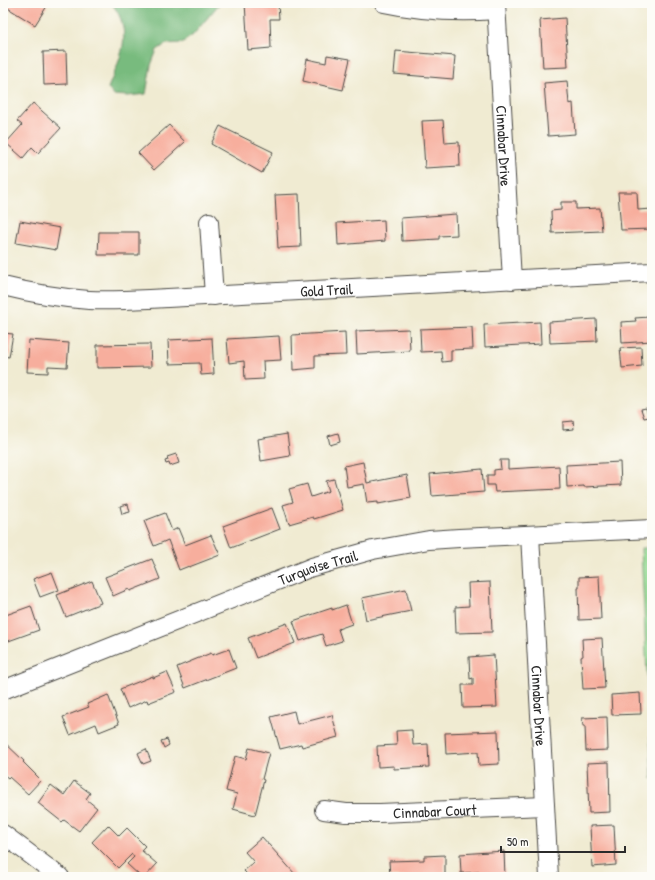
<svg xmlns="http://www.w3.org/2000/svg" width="655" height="880" font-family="'Patrick Hand',sans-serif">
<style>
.green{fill:#96db94;stroke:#608360}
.forest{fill:#78bb7e;stroke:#527354}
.building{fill:#f7ae9d}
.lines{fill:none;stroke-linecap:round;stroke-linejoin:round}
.minor-casing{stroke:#494844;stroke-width:20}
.minor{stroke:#fff;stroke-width:18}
.labels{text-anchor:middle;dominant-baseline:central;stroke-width:4;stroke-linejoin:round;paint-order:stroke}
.street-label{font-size:15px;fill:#2b2b2b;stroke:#fdfcf7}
</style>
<rect width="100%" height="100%" fill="#fdfcf7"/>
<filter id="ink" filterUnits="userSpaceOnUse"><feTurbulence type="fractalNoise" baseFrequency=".025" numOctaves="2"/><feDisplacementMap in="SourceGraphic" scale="8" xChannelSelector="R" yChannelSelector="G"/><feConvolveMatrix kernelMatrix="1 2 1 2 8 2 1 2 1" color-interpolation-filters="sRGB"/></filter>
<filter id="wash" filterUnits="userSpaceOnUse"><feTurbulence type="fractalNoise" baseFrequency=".012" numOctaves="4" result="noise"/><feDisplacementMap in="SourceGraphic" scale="16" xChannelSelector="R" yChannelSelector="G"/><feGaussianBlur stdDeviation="0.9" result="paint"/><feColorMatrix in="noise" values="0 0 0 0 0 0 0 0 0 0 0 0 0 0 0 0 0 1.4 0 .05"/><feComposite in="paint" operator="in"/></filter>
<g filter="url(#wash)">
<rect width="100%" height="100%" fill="#f0ebd2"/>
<path class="green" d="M641 548H652V779Z"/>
<path class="forest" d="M111 3H220L193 35 182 43 166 44 157 50 151 65 146 94 128 96 113 95 108 88C120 59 135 31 111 3Z"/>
<g id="blocks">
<path class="building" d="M3 3H41L47 6 35 25 3 5Z
M245 3H278L279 19H270L271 48 248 50Z
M565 18 568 67 543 68 540 20Z
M66 51 67 84 44 85 43 52Z
M396 51 455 56 453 79 394 74Z
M327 55 350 59 343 90 303 81 307 59 326 63Z
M567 81 569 104 573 103 575 134 548 136 544 83Z
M33 103 61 128 38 153 32 147 23 158 6 143 22 125 17 121Z
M443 120 445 143 459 142 460 166 425 168 422 121Z
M169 125 185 142 154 170 138 153Z
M220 126 273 152 262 173 211 144Z
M618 192H637L638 210 652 209V229L621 230Z
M299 194 301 247 278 248 275 195Z
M561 202H576V209L600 208 602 231 552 233 551 211 561 210Z
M456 214 457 235 439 236V239L402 241 401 218Z
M384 220 385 241 338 245 337 223Z
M20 221 60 228 56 250 16 243Z
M99 232H139V255H98Z
M649 317H652V341L622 343 621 322 636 321 635 318Z
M596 319 597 341 550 343 549 322Z
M540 322 541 344 485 347 484 325Z
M472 327 473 349 451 350V361L442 362 441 351 421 352 420 329Z
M409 329 410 351 357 354 356 331Z
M345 332 346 355 315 356V368L293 370 292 335Z
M3 333 13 334 9 357 3 356Z
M279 336 281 360 263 361 264 379 245 380 244 361 229 363 227 339Z
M212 338 214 374 201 375 200 363 169 364 168 340Z
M29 340 69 343 67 367 48 366V373L27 372Z
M150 344 151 367 97 368V345Z
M641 347 642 366 622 368 620 348Z
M646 408 649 417 644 418 641 409Z
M573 421 574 429 563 430V422Z
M338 433 340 442 330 445 328 436Z
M287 434 290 456 261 461 258 439Z
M176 454 179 463 170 466 169 463 166 464 165 461 168 460 167 457Z
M500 460H508V469L559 466 560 489 495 492 494 485H487V475H494V470L501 469Z
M363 462 367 483 407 475 411 498 378 504V502L367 503 364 484 347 487 344 466Z
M620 462 621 485 584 487V486L567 487 566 465Z
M482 469 484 492 432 496 430 474Z
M334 479 343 510 314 519 313 517 289 524 283 505 293 502 289 489 307 484 311 497 329 491 326 481Z
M128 504 130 512 122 514 120 506Z
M272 508 280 529 231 548 223 526Z
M165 513 172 531 178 528 185 545 211 535 220 555 189 567V566L179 570 168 540 154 546 144 521Z
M152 559 160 579 130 591 129 589 113 596 105 577Z
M52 572 59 590 40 597 33 579Z
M599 576 601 619 579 620 578 588H579V577Z
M92 581 101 603 66 617 57 595Z
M490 582 492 632 456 633 455 607 469 606 468 583Z
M406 589 411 611 366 620 362 598Z
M346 605 352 624 338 629 342 641 326 646 322 634 300 641 293 621 332 608V610Z
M31 606 39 630 3 643V616Z
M287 623 295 643 256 658 248 638Z
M602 638 605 688 583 689 581 657 583 656 582 639Z
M229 649 236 668 185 688 177 667 211 653 212 655Z
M494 655 497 707 463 708 462 685H473V678L470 679 469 657Z
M167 672 176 692 148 703 147 700 128 708 120 689 153 676V678Z
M640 693 641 714 612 715 611 695Z
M108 695 119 724 99 732 96 724 70 735 63 717 89 707 87 704Z
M294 711 297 724 332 715 338 737 302 747 301 744 280 749 271 717Z
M607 717 608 750 586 751 585 726H583L582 718Z
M412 730 413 745 428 744 429 767 394 769V766L378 767 377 746 397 745 396 731Z
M498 731 499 764 479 765 478 752 446 754 445 733Z
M167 739 169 745 164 748 161 741Z
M3 741 24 761 23 762 41 780 28 794 9 777 8 778 3 774Z
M249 748 269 753 262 779 264 780 255 815 233 809 237 794 226 791 235 756 246 759Z
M146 749 151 761 143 764 138 753Z
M609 762 610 812 589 813 587 763Z
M74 781 90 793 86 799 97 808 79 831 64 820 62 822 38 803 51 785 64 795Z
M108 825 119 836 127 828 145 846 141 850 157 864 145 877H141L127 864 134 857 132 854 118 868 92 842Z
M614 825 616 865 592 867 590 826Z
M262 837 295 874 292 877H268L267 876 266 877H250L244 871 254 862 245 852Z
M504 851 505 877H480L479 872 461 873 460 854Z
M445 855V877H390L389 861 424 860V856Z"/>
</g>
</g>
<g filter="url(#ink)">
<use href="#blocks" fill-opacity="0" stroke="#494844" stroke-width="1"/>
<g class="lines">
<defs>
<g id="minor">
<path d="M384 3C421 11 458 13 496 10"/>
<path id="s1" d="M496 3 512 280"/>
<path d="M209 222 214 296"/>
<path id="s2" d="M3 286C31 293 60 298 89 300 109 301 129 300 149 299L652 272"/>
<path id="s3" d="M530 535 549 877"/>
<path id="s4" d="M3 690 312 567 373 550 429 540 459 538 652 529"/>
<path id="s5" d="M324 810 346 813H380L545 806"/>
<path d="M3 834 60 877"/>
</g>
</defs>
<use href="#minor" class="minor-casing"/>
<use href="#minor" class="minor"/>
</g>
</g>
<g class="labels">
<g class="street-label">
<text stroke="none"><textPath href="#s1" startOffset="143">Cinnabar Drive</textPath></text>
<text stroke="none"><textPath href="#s2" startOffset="325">Gold Trail</textPath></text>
<text stroke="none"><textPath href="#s4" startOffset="338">Turquoise Trail</textPath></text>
<text stroke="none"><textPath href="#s3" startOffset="171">Cinnabar Drive</textPath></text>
<text stroke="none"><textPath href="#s5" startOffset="111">Cinnabar Court</textPath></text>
</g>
</g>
<rect width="655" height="880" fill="none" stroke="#fdfcf7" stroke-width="16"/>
<path d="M501 846v6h124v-6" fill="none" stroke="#2b2b2b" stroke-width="2"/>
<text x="507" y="846" font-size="12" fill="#2b2b2b" stroke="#fdfcf7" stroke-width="3" paint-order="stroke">50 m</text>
</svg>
